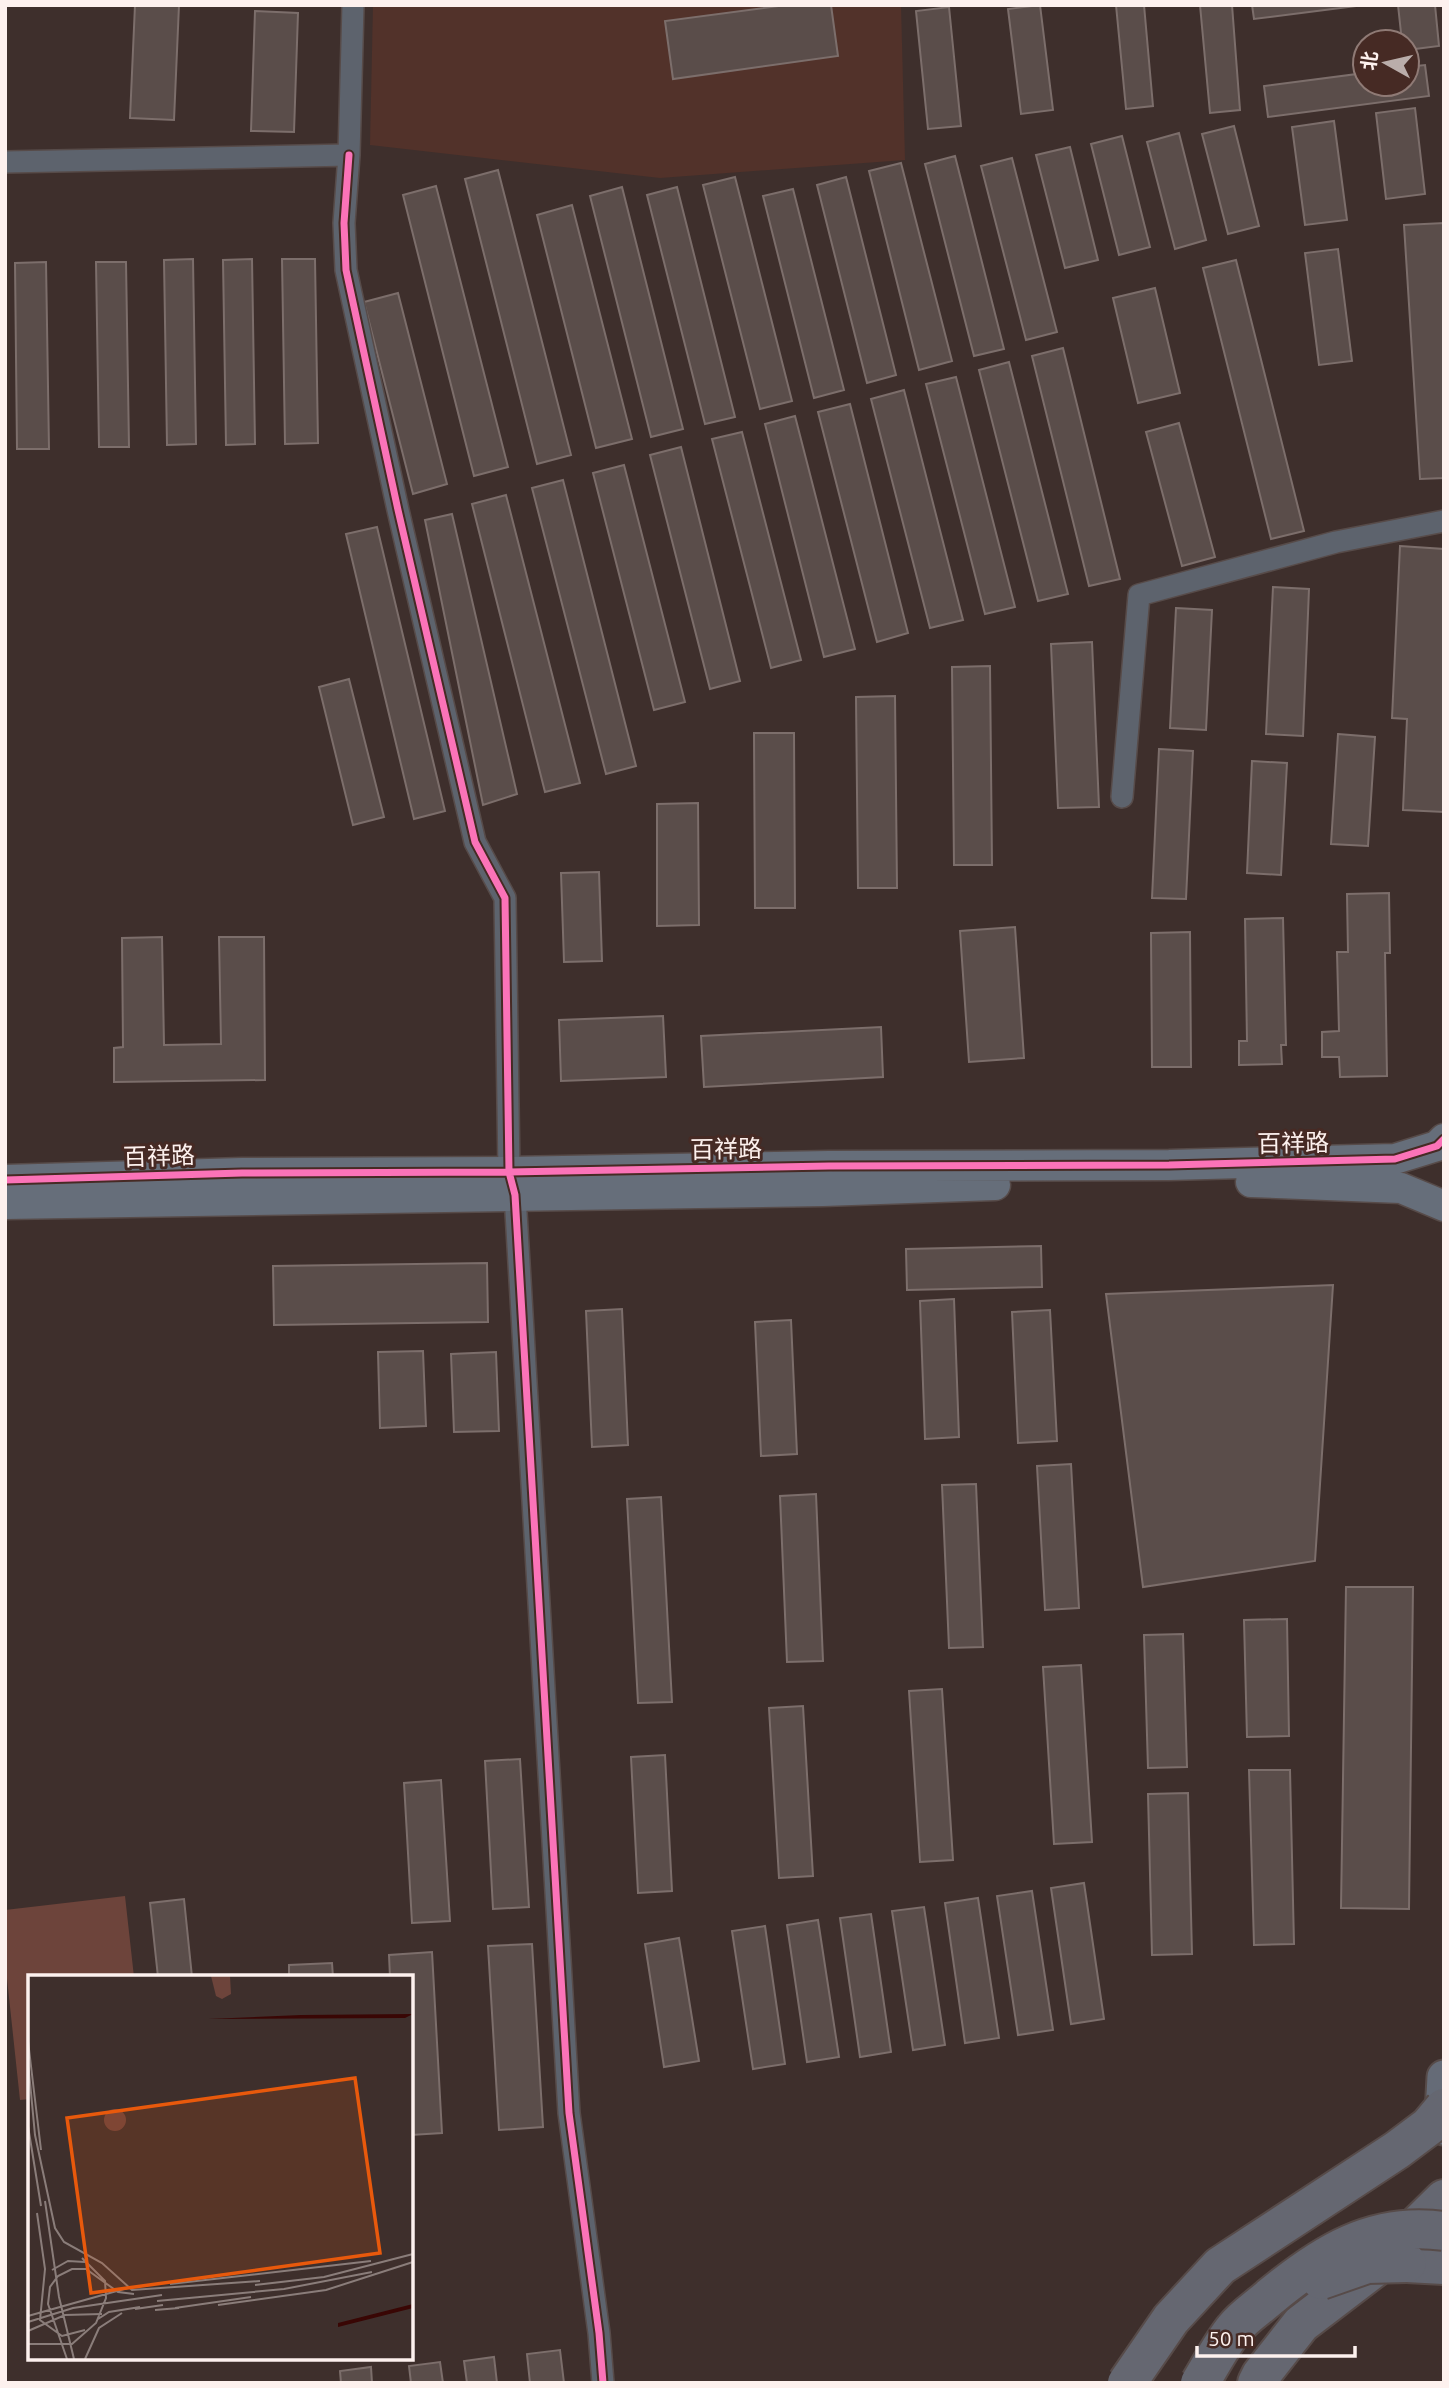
<svg xmlns="http://www.w3.org/2000/svg" width="1449" height="2388" font-family="Ubuntu,'Noto Sans SC',sans-serif">
<style>
.built{fill:#52322a}
.green{fill:#6d443b}
.building{fill:#5a4d4a;stroke:#7c6e6b;stroke-width:2}
.lines{fill:none;stroke-linecap:round;stroke-linejoin:round}
.street-casing{stroke:#574b49;stroke-width:24}
.secondary-casing{stroke:#574b49;stroke-width:33}
.primary-casing{stroke:#574b49;stroke-width:37}
.highway-casing{stroke:#574b49;stroke-width:42}
.street{stroke:#5d636d;stroke-width:21}
.secondary{stroke:#666e7a;stroke-width:30}
.primary{stroke:#656b77;stroke-width:33}
.highway{stroke:#656771;stroke-width:38}
.highway-bridge-casing{stroke:#574b49;stroke-width:42;stroke-linecap:butt}
.highway-bridge{stroke:#656771;stroke-width:38}
.cycleway-casing{stroke:#462a24;stroke-width:11}
.cycleway{stroke:#fb73b8;stroke-width:7}
.labels{text-anchor:middle;dominant-baseline:central;stroke-width:6;stroke-linejoin:round;paint-order:stroke}
.street-label{font-size:24px;fill:#fdf1ee;stroke:#462a24}
.inset-road{fill:none;stroke:#8a7d7a;stroke-width:2}
.view{fill:#e8590c;fill-opacity:0.15;stroke:#e8590c;stroke-width:3.5}
.inset-edge{fill:none;stroke:#fdf1ee;stroke-width:3.5}
</style>
<rect width="100%" height="100%" fill="#3e2f2c"/>
<path class="built" d="M373 5H901L905 160 660 178 370 145Z"/>
<path class="green" d="M125 1896 134 1977H30V2099L20 2100 5 1960V1910Z"/>
<path class="building" d="M135 5H179L174 120 130 118Z
M786 5H831L838 56 673 79 665 21Z
M1040 5 1053 110 1021 114 1008 9Z
M1116 5H1144L1153 106 1126 109Z
M1200 5H1232L1240 110 1210 113Z
M1252 5H1364L1254 19Z
M1398 5H1435L1439 46 1407 50V42H1402Z
M949 7 961 126 928 129 916 11Z
M255 11 298 13 294 132 251 131Z
M1425 65 1429 96 1268 117 1264 86 1365 73V84H1407V67Z
M1415 108 1425 194 1386 199 1376 113Z
M1334 121 1347 220 1305 225 1292 127Z
M1234 126 1259 226 1228 234 1202 134Z
M1179 133 1206 240 1175 249 1147 142Z
M1122 136 1150 247 1119 255 1091 144Z
M1070 147 1098 260 1065 268 1036 155Z
M955 156 1004 349 974 356 925 164Z
M1012 158 1057 332 1026 340 981 166Z
M901 163 952 361 919 370 869 171Z
M498 170 571 455 537 464 465 179Z
M735 177 792 401 760 409 703 185Z
M846 177 896 375 867 383 817 185Z
M436 186 508 467 474 476 403 195Z
M622 187 683 429 651 437 590 196Z
M677 187 735 417 705 424 647 195Z
M793 189 844 390 814 398 763 196Z
M572 205 632 439 596 448 537 215Z
M1444 223V478L1420 479 1404 225Z
M1338 249 1352 361 1319 365 1305 253Z
M193 259 196 444 167 445 164 260Z
M252 259 255 444 226 445 223 260Z
M282 259H315L318 443 285 444Z
M1236 260 1304 531 1271 539 1203 268Z
M46 262 49 449H17L15 263Z
M96 262H126L129 447H99Z
M1155 288 1180 393 1138 403 1113 298Z
M398 293 447 484 413 494 364 302Z
M1063 348 1120 579 1089 586 1032 356Z
M1009 362 1068 594 1038 601 979 370Z
M956 377 1015 607 985 614 926 384Z
M904 390 963 620 930 628 871 399Z
M850 404 908 633 877 642 818 412Z
M795 416 855 649 824 657 765 424Z
M1179 423 1215 557 1182 566 1146 432Z
M742 432 801 660 771 668 712 439Z
M681 447 740 681 710 689 650 455Z
M624 465 685 702 654 710 593 473Z
M563 480 636 766 606 774 532 488Z
M506 495 580 783 545 792 472 504Z
M452 514 517 794 483 805 425 520Z
M377 527 445 811 414 819 346 534Z
M1400 546 1444 549V812L1403 810 1407 719 1392 718Z
M1273 587 1309 589 1303 736 1266 734Z
M1176 608 1212 610 1206 730 1170 728Z
M1092 642 1099 807 1058 808 1051 644Z
M990 666 992 865H954L952 667Z
M349 679 384 817 353 825 319 687Z
M895 696 897 888H858L856 697Z
M754 733H794L795 908H755Z
M1338 734 1375 737 1368 846 1331 844Z
M1159 749 1193 751 1186 899 1152 898Z
M1252 761 1287 763 1281 875 1247 873Z
M698 803 699 925 657 926V804Z
M599 872 602 961 564 962 561 873Z
M1389 893 1390 953H1385L1387 1076 1340 1077 1339 1057H1322V1032L1339 1031 1337 952H1348L1347 894Z
M1283 918 1286 1045H1281L1282 1064 1239 1065V1041H1247L1245 919Z
M1015 927 1024 1058 969 1062 960 931Z
M1190 932 1191 1067H1152L1151 933Z
M162 937 164 1045 221 1044 219 937H264L265 1080 114 1082V1048L123 1047 122 938Z
M663 1016 666 1077 561 1081 559 1020Z
M881 1027 883 1077 704 1087 701 1036Z
M1041 1246 1042 1287 907 1290 906 1249Z
M487 1263 488 1322 274 1325 273 1266Z
M1333 1285 1315 1561 1143 1587 1106 1294Z
M954 1299 959 1437 925 1439 920 1301Z
M622 1309 628 1445 592 1447 586 1311Z
M1050 1310 1057 1441 1018 1443 1012 1312Z
M791 1320 797 1454 761 1456 755 1322Z
M423 1351 426 1426 380 1428 378 1352Z
M496 1352 499 1431 454 1432 451 1354Z
M1071 1464 1079 1608 1045 1610 1037 1466Z
M976 1484 983 1647 949 1648 942 1485Z
M816 1494 823 1661 787 1662 780 1496Z
M661 1497 672 1702 638 1703 627 1499Z
M1346 1587H1413L1409 1909 1341 1908Z
M1287 1619 1289 1736 1247 1737 1244 1620Z
M1183 1634 1187 1767 1148 1768 1144 1635Z
M1081 1665 1092 1842 1054 1844 1043 1667Z
M942 1689 953 1860 920 1862 909 1691Z
M803 1706 813 1876 779 1878 769 1708Z
M665 1755 672 1891 638 1893 631 1757Z
M520 1759 529 1907 493 1909 485 1761Z
M1249 1770H1290L1294 1944 1254 1945Z
M441 1780 450 1921 412 1923 404 1783Z
M1188 1793 1192 1954 1152 1955 1148 1794Z
M1084 1883 1104 2019 1071 2024 1051 1888Z
M1032 1891 1053 2030 1018 2035 997 1896Z
M978 1898 999 2038 965 2043 945 1903Z
M184 1899 192 1977H158L150 1903Z
M924 1907 945 2045 913 2050 892 1911Z
M871 1914 891 2052 860 2057 840 1918Z
M818 1920 839 2057 807 2062 787 1925Z
M765 1926 785 2064 753 2069 732 1931Z
M679 1938 699 2061 664 2067 645 1944Z
M532 1944 543 2127 499 2130 488 1946Z
M432 1952 442 2133 411 2135V1977H390L389 1955Z
M332 1963 333 1977H289V1965Z
M560 2350 564 2383H530L527 2354Z
M494 2357 497 2383H467L464 2361Z
M440 2362 443 2383H411L409 2366Z
M371 2367 372 2383H341L340 2371Z"/>
<g class="lines">
<defs>
<path id="street" d="M349 155 344 223 346 270 398 510 475 842 505 898 509 1172 515 1195 569 2113 599 2333 603 2383
M5 162 349 155 353 5
M1122 797 1139 595 1336 542 1444 521"/>
<path id="secondary" d="M5 1180 242 1173 509 1172 829 1166 1169 1165 1395 1159 1437 1146 1444 1139
M1251 1182 1401 1188 1444 1206
M5 1204 823 1191 995 1185"/>
<path id="primary" d="M1444 2077 1442 2113 1444 2128"/>
<path id="highway" d="M1407 2263 1444 2265
M1257 2383 1261 2375 1301 2324 1373 2269 1444 2199"/>
</defs>
<use href="#street" class="street-casing"/>
<use href="#secondary" class="secondary-casing"/>
<use href="#primary" class="primary-casing"/>
<use href="#highway" class="highway-casing"/>
<use href="#street" class="street"/>
<use href="#secondary" class="secondary"/>
<use href="#primary" class="primary"/>
<use href="#highway" class="highway"/>
<defs>
<path id="highway-bridge" d="M1321 2280 1367 2264 1407 2263
M1127 2383 1171 2319 1220 2266 1397 2150 1429 2126 1444 2108
M1200 2383C1211 2365 1221 2345 1234 2329 1243 2317 1259 2307 1270 2297 1322 2254 1373 2221 1444 2231"/>
</defs>
<use href="#highway-bridge" class="highway-bridge-casing"/>
<use href="#highway-bridge" class="highway-bridge"/>
<defs>
<path id="cycleway" d="M349 155 344 223 346 270 398 510 475 842 505 898 509 1172 515 1195 569 2113 599 2333 603 2383
M5 1180 242 1173 509 1172 829 1166 1169 1165 1395 1159 1437 1146 1444 1139"/>
</defs>
<use href="#cycleway" class="cycleway-casing"/>
<use href="#cycleway" class="cycleway"/>
</g>
<g class="labels">
<g class="street-label">
<text transform="translate(1293 1143) rotate(-1)">百祥路</text>
<text transform="translate(726 1149) rotate(-1)">百祥路</text>
<text transform="translate(159 1156) rotate(-2)">百祥路</text>
</g>
</g>
<g transform="translate(28 1975)">
<rect width="385" height="385" fill="#3e2f2c"/>
<path d="M183 1H202L203 19 194 24 188 21ZM76 145a11 11 0 1 1 22 0a11 11 0 1 1-22 0Z" fill="#6d443b"/>
<path d="M385 39 377 43 180 44 273 40ZM385 329V333L310 352V348Z" fill="#390604"/>
<path class="inset-road" d="M0 66 13 175M0 86 7 160 27 253 36 267 74 288 104 315 232 306M0 151 13 231M17 226 31 322 46 384M9 238 17 294 12 345 34 361 57 355M24 295 40 286 57 287M142 309 343 286M227 310 296 302 385 279M129 326 256 314 344 297M190 330 298 315 385 287M147 333 223 322M107 334 135 330M127 335 151 333M0 341 103 312M70 344 81 337 112 332M0 347 45 333 134 320M0 356 37 340 74 339M0 369H44L68 348 78 323 77 306 54 283M39 384 20 329 22 312 30 301 44 294H58L90 317 106 319M57 384 71 353 94 338"/>
<path class="view" d="M327 103 352 278 63 318 39 143Z"/>
<rect width="385" height="385" class="inset-edge"/>
</g>
<rect width="1449" height="2388" fill="none" stroke="#fdf1ee" stroke-width="14"/>
<g transform="translate(1386 63) rotate(278)"><circle r="33" fill="#462a24" stroke="#8f7a75" stroke-width="2"/>
<path d="M0-5L12 26L0 18L-12 26Z" fill="#baadaa"/>
<text y="-10" font-size="19" font-weight="bold" text-anchor="middle" fill="#fdf1ee">北</text>
</g>
<path d="M1197 2346v10h158v-10" fill="none" stroke="#fdf1ee" stroke-width="3.5"/>
<text x="1208" y="2346" font-size="21" fill="#fdf1ee" stroke="#462a24" stroke-width="5" paint-order="stroke">50 m</text>
</svg>
